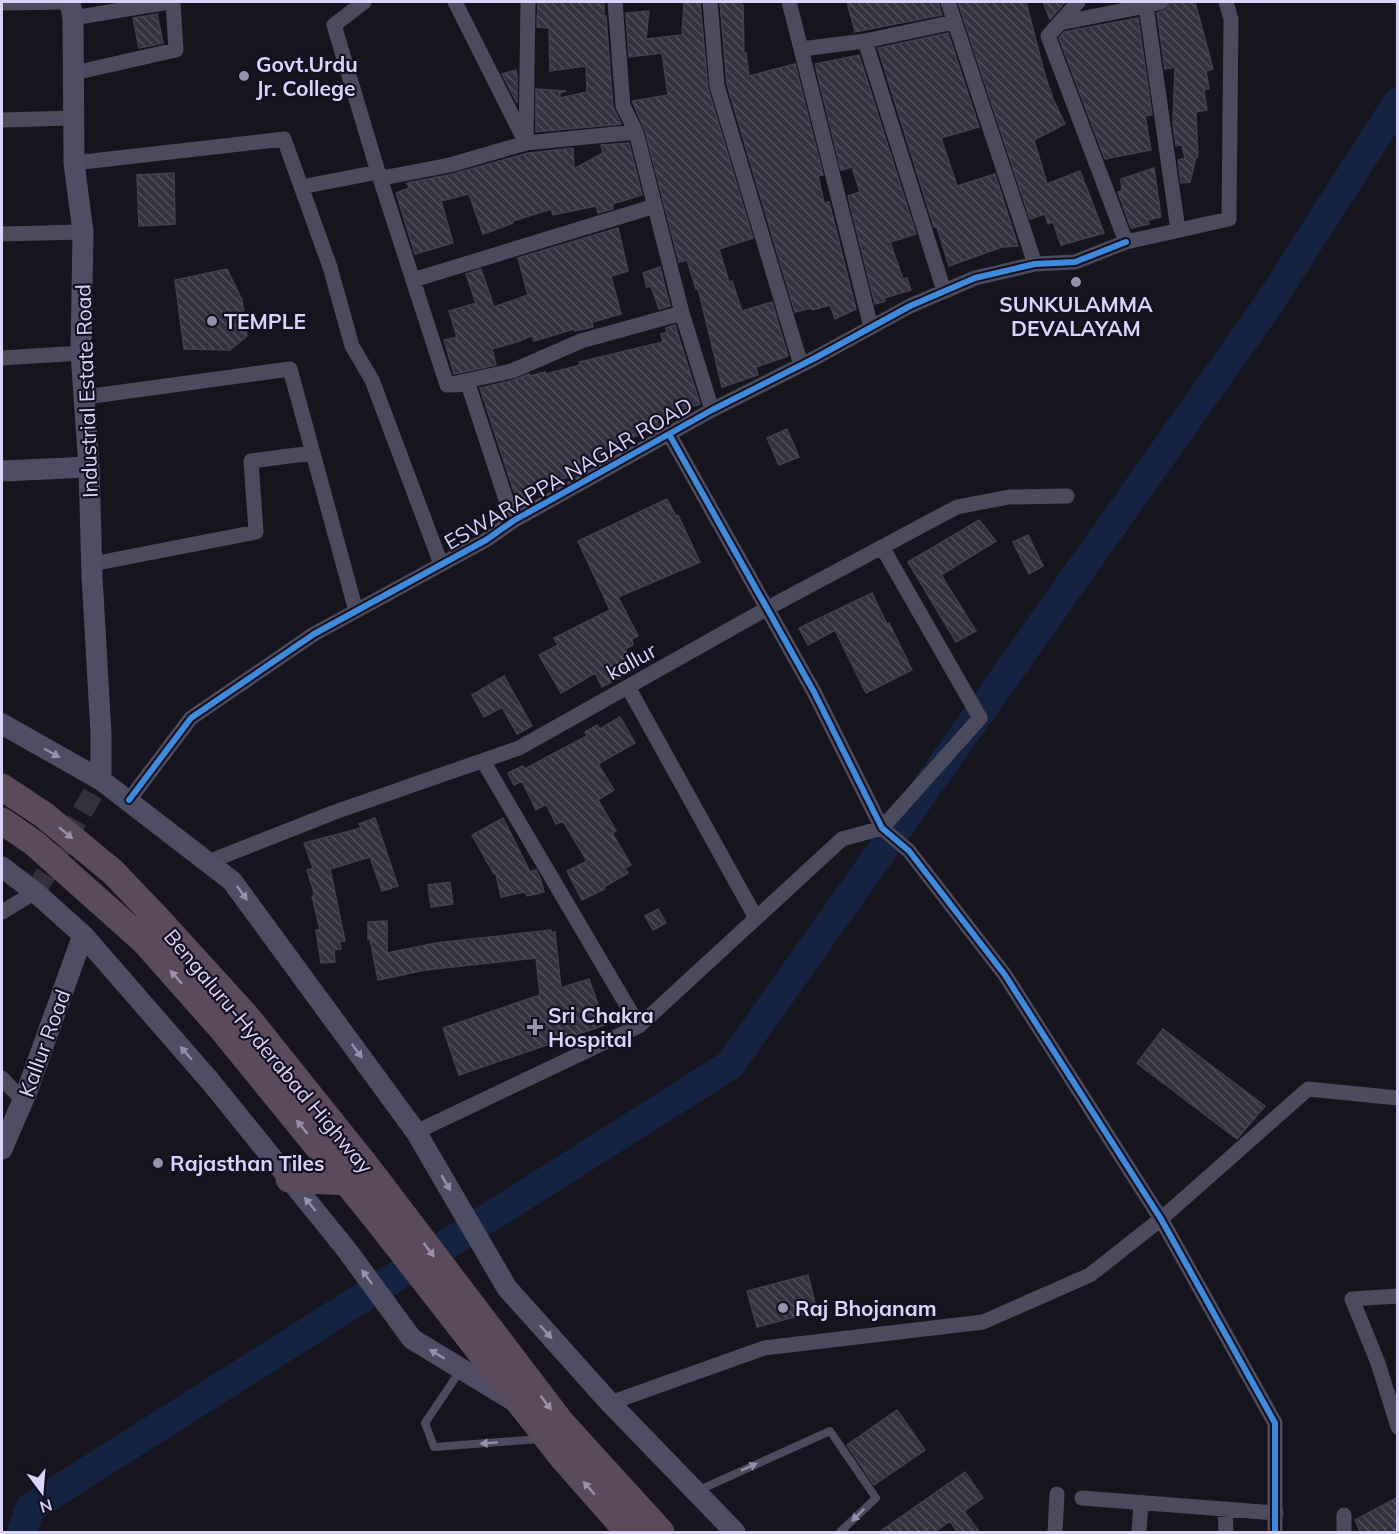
<svg xmlns="http://www.w3.org/2000/svg" width="1399" height="1534" font-family="Mulish,sans-serif">
<style>
.lines{fill:none;stroke-linecap:round;stroke-linejoin:round}
.river{stroke:#152342;stroke-width:30}
.building{fill:url(#building-back-hatch);stroke:#433f50;stroke-width:1.5}
.secondary-tunnel{stroke:#34313e;stroke-width:21;stroke-dasharray:21 10;stroke-linecap:butt}
.lane{stroke:#4c4a5d;stroke-width:8}
.street{stroke:#4c4a5d;stroke-width:15}
.secondary{stroke:#4f4d63;stroke-width:21}
.highway{stroke:#5a4a5c;stroke-width:27}
.cycleway-casing{stroke:#141021;stroke-width:10}
.cycleway{stroke:#408adc;stroke-width:6}
.oneway{fill:#9590ae}
.oneway2{fill:#9a8fab}
.oneway3{fill:#948fac}
.poi-dot{fill:#9691ad;stroke:#141021;stroke-width:2}
.labels{text-anchor:middle;dominant-baseline:central;stroke-width:4.5;stroke-linejoin:round;paint-order:stroke}
.poi-label{font-size:21px;font-weight:bold;fill:#dbd4fa;stroke:#141021;text-anchor:start}
.street-label{font-size:21px;fill:#dbd4fa;stroke:#141021}
</style>
<defs>
<pattern id="building-back-hatch" width="6" height="6" patternUnits="userSpaceOnUse" patternTransform="scale(1.5)"><rect width="6" height="6" fill="#34323f"/><path d="M-1 5l2 2M0 0l6 6M5-1l2 2" fill="none" stroke="#514f5c"/></pattern>
</defs>
<rect width="100%" height="100%" fill="#16141d"/>
<g class="lines">
<path class="river" d="M22 1532 30 1508 730 1065 1268 305 1398 102"/>
</g>
<path class="building" d="M538 2H604V16H606L613 107 621 124 536 132V89L566 91 560 93V98L587 92 586 66 550 71 549 28 537 27Z
M684 2H700L708 89 753 238 719 249 729 282 732 281 742 311 772 302 788 356 756 367 758 375 722 387 698 288 696 289 687 260 679 262 645 130 633 103 632 101 668 95 662 53 629 57 626 13 649 11 646 39 682 35Z
M720 2H741V5H743L744 53H746L749 76 795 64 823 175 818 176 824 203 829 202 856 309 835 319 830 305 812 310 811 308 795 312 727 84Z
M847 2H938L942 15 855 32Z
M958 2H1026L1044 72 1053 99 1065 124 1034 140 1047 184 1080 171 1104 233 1061 245 1053 222 1048 224 1045 214 1030 219Z
M1043 2H1065L1050 19Z
M1170 2H1195L1213 69 1206 71 1209 89 1204 90 1207 110 1196 112 1198 157H1196L1190 182 1181 183 1178 160 1185 158 1182 145 1176 146 1173 123 1175 67 1165 69 1157 13 1167 9Z
M157 14 163 43 139 48 133 18Z
M1138 18 1152 115 1145 116 1151 150 1105 159 1059 38 1064 32Z
M948 33 979 127 941 138 957 186 995 174 1018 246 1002 247 949 266 937 227H934L878 48Z
M859 55 916 234 890 242 903 279 907 278 911 290 884 298 885 301 875 304 848 196 860 192 852 167 841 170 815 64Z
M516 70 517 75V103L502 74Z
M629 143 642 195 612 204 613 209 598 213 596 206 553 215 551 209 513 221V223L483 234 469 194 441 201 453 243 415 254 396 193 409 188 407 183 453 174 528 153 573 148 574 169 603 153 601 145Z
M1154 168 1161 217 1148 220 1149 224 1131 228 1118 192 1122 191 1121 179Z
M174 173 175 224 139 226 137 175Z
M618 228 628 271 611 276 621 314 592 322 593 327 575 331 574 329 534 341 532 335 520 341 492 349 496 365 454 374 444 340 457 337 449 311 476 303 466 274 481 269 494 307 528 295 518 258Z
M660 267 670 306 659 309 651 286 647 287 643 273Z
M227 269 242 300 247 336 230 350 184 349 175 280Z
M675 325 700 404 670 413 671 415 657 421 659 428 615 443 618 451 587 463 588 468 577 474 529 490 531 496 517 501 480 388 514 380 529 374 530 376 545 372 546 374 580 365 579 362 663 342 661 334 667 332 666 328Z
M787 429 799 457 779 465 767 438Z
M667 499 676 516 678 515 700 562 618 597 638 636 632 639 633 645 625 649 636 669 602 687 595 673 561 693 539 655 558 645 554 638 610 610 578 541Z
M979 520 996 541 941 575 976 631 956 642 908 562Z
M1028 535 1043 566 1029 574 1013 542Z
M872 593 887 624 889 623 912 670 866 693 835 630 808 645 799 628Z
M504 676 532 726 517 734 502 707 484 717 472 695Z
M620 717 635 743 598 764 614 790 598 800 616 831 612 833 631 865 625 868 628 873 604 887 605 889 582 900 567 871 587 861 563 821 556 824 546 804 536 810 522 781 514 785 508 773 523 766 525 769 549 756 587 736 585 732 597 725 600 729Z
M375 818 398 886 382 891 370 857 330 869 345 941H340L341 949 334 950 335 962 321 963 316 930H320L312 896H315L307 870 313 868 304 843 361 828 359 824Z
M503 818 530 872 536 870 540 878 544 892 527 896 525 892 501 897 496 874H494L472 835Z
M450 882 453 904 431 907 428 885Z
M658 909 666 923 653 930 645 916Z
M387 921V953L436 943 551 930V933L555 932 561 988 589 979 605 1025 459 1075 443 1028 540 995 536 958 425 970 378 980 370 939H368V922Z
M1163 1029 1265 1106 1237 1139 1137 1063Z
M808 1275 817 1311 757 1327 747 1291Z
M897 1410 925 1450 874 1485 847 1445Z
M965 1472 983 1498 964 1511 980 1533H958L950 1521 933 1533H878Z
M1398 1497V1533H1361L1355 1520Z"/>
<g class="lines">
<path class="secondary-tunnel" d="M35 892 101 780"/>
<path class="lane" d="M460 1371 425 1423 434 1447 540 1439
M697 1491 830 1431 876 1498 840 1532"/>
<path class="street" d="M364 2 334 25 378 172
M455 2 526 143
M615 2 623 106 636 132 682 313 712 410
M710 2 717 86 801 365
M789 2 801 49
M948 2 1035 264
M1078 2 1048 36 1126 242 1229 219 1231 19 1226 2
M1161 2 1146 6 1178 230
M2 3 70 2
M73 18 169 2
M1060 23 1146 6
M865 41 944 291
M74 73 176 50 173 2
M2 120 73 118
M526 140 528 2
M74 163 284 139 330 267 352 346 372 380 441 564
M382 178 450 165 526 143 636 132
M301 187 378 172 447 385
M2 234 83 232
M413 280 655 206
M871 327 801 49 865 41 954 22
M2 358 81 353
M447 385 512 371 581 341 682 313
M453 385 468 384 513 521
M85 397 290 369 356 611
M669 434 814 692 882 828 909 851 1005 975 1161 1219 1275 1423V1532
M92 564 256 532 251 461 312 453
M628 687 756 918
M483 761 639 1026
M129 800 191 718 314 634 486 540 513 521 712 410 815 358 910 306 975 278 1035 264 1075 262 1126 242
M208 862 335 812 519 748 766 609 957 507 1009 497 1067 496
M2 912 35 892
M2 1078 23 1101
M416 1132 639 1026 842 839 882 828 980 718 882 547
M1398 1296 1352 1299 1378 1363 1398 1427
M610 1403 764 1348 983 1322 1090 1275 1161 1219 1308 1089 1398 1098
M1082 1498 1276 1513
M1225 1509 1226 1532
M1055 1532 1057 1494
M1139 1532 1141 1502
M1344 1532V1515"/>
<path class="secondary" d="M70 2 73 18 74 163 83 232 81 353 89 467 92 576 101 734V780
M2 471 89 467
M2 724 101 780 232 881 416 1132 507 1288 610 1403 735 1532
M2 867 35 892 83 935 210 1081 346 1249 412 1339 514 1401
M2 1149 27 1091 83 935"/>
<path class="highway" d="M2 787 44 815 113 872 157 918 247 1017 367 1167 560 1421 661 1532
M2 821 34 843 145 942 222 1029 378 1221 562 1457 628 1532
M289 1179 347 1182"/>
<defs>
<path id="cycleway" d="M669 434 814 692 882 828 909 851 1005 975 1161 1219 1275 1423V1532
M129 800 191 718 314 634 486 540 513 521 712 410 815 358 910 306 975 278 1035 264 1075 262 1126 242"/>
</defs>
<use href="#cycleway" class="cycleway-casing"/>
<use href="#cycleway" class="cycleway"/>
</g>
<defs><path id="oneway-solid" d="M-6-.8H1V-3.2L6.5 0L1 3.2V.8H-6Z" transform="scale(1.5)"/></defs>
<g class="oneway">
<use href="#oneway-solid" transform="translate(52 753) rotate(30)"/>
<use href="#oneway-solid" transform="translate(242 893) rotate(54)"/>
<use href="#oneway-solid" transform="translate(357 1051) rotate(54)"/>
<use href="#oneway-solid" transform="translate(186 1053) rotate(-131)"/>
<use href="#oneway-solid" transform="translate(446 1183) rotate(60)"/>
<use href="#oneway-solid" transform="translate(310 1204) rotate(-129)"/>
<use href="#oneway-solid" transform="translate(367 1277) rotate(-126)"/>
<use href="#oneway-solid" transform="translate(546 1332) rotate(48)"/>
<use href="#oneway-solid" transform="translate(437 1354) rotate(-149)"/>
</g>
<g class="oneway2">
<use href="#oneway-solid" transform="translate(66 833) rotate(40)"/>
<use href="#oneway-solid" transform="translate(176 977) rotate(-132)"/>
<use href="#oneway-solid" transform="translate(302 1127) rotate(-129)"/>
<use href="#oneway-solid" transform="translate(429 1250) rotate(53)"/>
<use href="#oneway-solid" transform="translate(546 1403) rotate(53)"/>
<use href="#oneway-solid" transform="translate(589 1488) rotate(-131)"/>
</g>
<g class="oneway3">
<use href="#oneway-solid" transform="translate(489 1443) rotate(176)"/>
<use href="#oneway-solid" transform="translate(749 1467) rotate(-24)"/>
<use href="#oneway-solid" transform="translate(858 1515) rotate(135)"/>
</g>
<g class="poi-dot">
<circle cx="244" cy="76" r="6"/>
<circle cx="1076" cy="282" r="6"/>
<circle cx="212" cy="321" r="6"/>
<path d="M532 1018h6v6h6v6h-6v6h-6v-6h-6v-6h6z"/>
<circle cx="158" cy="1163" r="6"/>
<circle cx="783" cy="1308" r="6"/>
</g>
<g class="labels">
<g class="poi-label">
<text x="256" y="64">Govt.Urdu<tspan x="256" dy="24">Jr. College</tspan></text>
<text x="1076" y="304" text-anchor="middle">SUNKULAMMA<tspan x="1076" dy="24">DEVALAYAM</tspan></text>
<text x="224" y="321">TEMPLE</text>
<text x="548" y="1015">Sri Chakra<tspan x="548" dy="24">Hospital</tspan></text>
<text x="170" y="1163">Rajasthan Tiles</text>
<text x="795" y="1308">Raj Bhojanam</text>
</g>
<g class="street-label">
<text transform="translate(86 391) rotate(-92)">Industrial Estate Road</text>
<text transform="translate(568 473) rotate(-30)">ESWARAPPA NAGAR ROAD</text>
<text transform="translate(631 661) rotate(-29)">kallur</text>
<text transform="translate(44 1043) rotate(-70)">Kallur Road</text>
<text transform="translate(269 1051) rotate(50)">Bengaluru-Hyderabad Highway</text>
</g>
</g>
<rect width="1399" height="1534" fill="none" stroke="#dbd4fa" stroke-width="6"/>
<g transform="translate(42 1492) rotate(164)" stroke="#141021" stroke-width="4.5" paint-order="stroke">
<path d="M0-4.5L10 22L0 15L-10 22Z" fill="#dbd4fa"/>
<text y="-9" font-size="16" font-weight="bold" text-anchor="middle" fill="#dbd4fa">N</text>
</g>
</svg>
